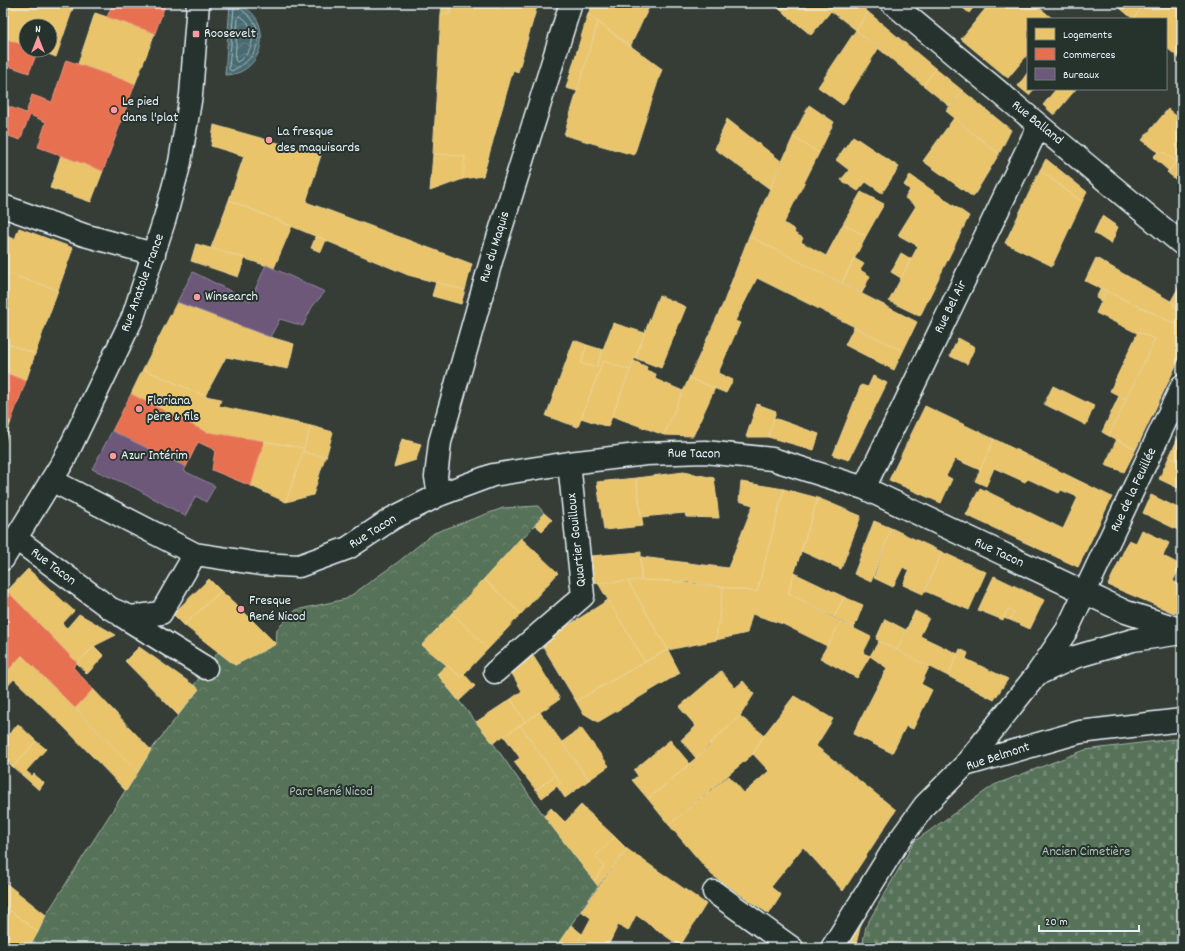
<svg xmlns="http://www.w3.org/2000/svg" width="1185" height="951" font-family="Dekko,sans-serif">
<style>
.cemetery{fill:url(#cemetery-stones);stroke:#a0b2a8}
.park{fill:url(#park-crowns);stroke:#a0b2a8}
.water{fill:url(#water-waves);stroke:#89a1a7}
.homes{fill:#e9c46a;stroke:#e9d295}
.shops{fill:#e76f51;stroke:#e79683}
.offices{fill:#6d597a;stroke:#9287a0}
.lines{fill:none;stroke-linecap:round;stroke-linejoin:round}
.shore{stroke:#a9bbc2;stroke-width:1}
.minor-casing{stroke:#e8f1f8;stroke-width:25}
.secondary-casing{stroke:#e8f1f8;stroke-width:25}
.minor{stroke:#26332d;stroke-width:22}
.secondary{stroke:#26332d;stroke-width:22}
.poi-dot{fill:#ff9aa2;stroke:#26332d;stroke-width:1.5}
.labels{text-anchor:middle;dominant-baseline:central;stroke-width:4;stroke-linejoin:round;paint-order:stroke}
.poi-label{font-size:14px;fill:#e8f1f8;stroke:#26332d;text-anchor:start}
.street-label{font-size:14px;fill:#e8f1f8;stroke:#26332d}
.park-label{font-size:14px;fill:#aebeb8;stroke:#26332d}
</style>
<defs>
<pattern id="cemetery-stones" width="16" height="16" patternUnits="userSpaceOnUse"><rect width="16" height="16" fill="#577258"/><path d="M2 7V4a2 2 0 0 1 4 0v3zM10 15v-3a2 2 0 0 1 4 0v3z" fill="#6f8771"/></pattern>
<pattern id="park-crowns" width="20" height="18" patternUnits="userSpaceOnUse"><rect width="20" height="18" fill="#577258"/><path d="M2 6a3 3 0 1 1 6 0M12 15a3 3 0 1 1 6 0" fill="none" stroke="#6f8771"/></pattern>
<pattern id="water-waves" width="16" height="10" patternUnits="userSpaceOnUse"><rect width="16" height="10" fill="#4a6b71"/><path d="M0 5q4-4 8 0t8 0" fill="none" stroke="#648186"/></pattern>
</defs>
<rect width="100%" height="100%" fill="#353d36"/>
<filter id="ink" filterUnits="userSpaceOnUse"><feTurbulence type="fractalNoise" baseFrequency=".025" numOctaves="2"/><feDisplacementMap in="SourceGraphic" scale="8" xChannelSelector="R" yChannelSelector="G"/><feConvolveMatrix kernelMatrix="1 2 1 2 8 2 1 2 1" color-interpolation-filters="sRGB"/></filter>
<g filter="url(#ink)">
<path class="cemetery" d="M1173 739 1182 741V948H862L866 926 915 841 994 785 1085 750Z"/>
<path class="park" d="M538 506 544 513 535 525 422 645 447 665 437 674 493 743 544 816 598 886 555 948H29L46 915 151 750 199 689 194 685 218 652 235 665 276 644 277 629 296 610 346 599 398 562 434 533 503 508Z"/>
<path class="water" d="M230 3C276 8 269 75 225 75Z"/>
<path class="homes" d="M3 3H52L73 8 56 57 38 50H50V26H26V46L3 38Z
M52 3H75L73 8Z
M442 3H450V14H441Z
M450 3H538L518 72 513 70 483 176 463 179 465 156 433 154 441 14H450Z
M593 3H651L630 47 588 14Z
M772 3H858L868 12 856 30 831 11 811 35Z
M957 3H977L969 13Z
M990 3H1034L1053 19H1028V54L1008 78 961 39Z
M1114 3H1145L1133 19Z
M1145 3H1178L1182 6V61L1166 47V19H1133Z
M868 12 936 69 923 85 856 30Z
M95 13 155 33 135 84 78 64Z
M588 14 598 22 577 91 566 88Z
M598 22 662 69 634 155 564 135Z
M856 30 878 49 843 105 818 87Z
M936 69 963 91 949 106 923 85Z
M1028 72V89H1034L1029 95 1018 86Z
M1056 89H1076L1054 115 1043 105Z
M963 91 1011 130 999 154 946 111Z
M809 105 834 122 819 153 793 137Z
M1168 109 1182 121V154L1176 162 1165 153 1158 152 1142 140Z
M954 118 999 154 973 197 923 161Z
M727 119 781 161 770 189 715 149Z
M214 125 321 155 306 202 472 264 465 290 408 275 229 200 244 156 211 146Z
M853 136 899 167 882 193 866 182 858 191 841 180 849 170 836 160Z
M793 137 819 153 784 223 795 230 794 233 803 238 801 242 826 256 843 224 866 236 842 283 749 236Z
M1158 152 1165 153 1176 162 1169 171 1153 157Z
M433 154 465 156 463 179 430 191Z
M1182 154V171L1174 164Z
M61 155 103 171 91 202 50 188Z
M1046 159 1087 192 1082 202 1040 170Z
M1174 164 1182 171V185L1167 172Z
M1040 170 1082 202 1052 266 1005 243Z
M910 175 969 216 920 316 889 301 918 246 898 235 916 206 905 198 910 190 904 185Z
M861 192 884 204 866 236 843 224Z
M229 200 292 226 274 268 211 248Z
M1102 216 1118 227 1111 244 1094 233Z
M19 228 73 248 58 290 3 272V235L15 239Z
M316 236 326 240 321 252 311 248Z
M749 236 917 322 903 351 757 278 735 321 740 323 718 373 733 380 726 393 689 378 723 304Z
M196 244 245 258 238 277 191 261Z
M901 253 911 259 901 278 891 272Z
M854 258 864 264 860 270 870 276 862 293 842 283Z
M1096 258 1174 303V307L1182 311V327L1085 281Z
M3 272 58 290 35 354 3 342Z
M1182 281V311L1174 307V303L1171 301Z
M436 282 465 290 461 304 432 296Z
M1101 288 1106 291 1101 301 1096 298Z
M1106 291 1182 327V353L1136 449 1109 436 1155 339 1138 332 1137 333 1096 313Z
M659 295 686 307 661 368 635 358Z
M177 302 270 337 294 344 288 369 226 357 205 396 143 369Z
M613 323 645 333 630 370 603 361 578 427 546 416 574 340 587 345 581 363 596 368Z
M854 327 903 351 894 370 845 345Z
M1138 332 1155 339 1126 399 1110 391Z
M958 338 975 347 967 364 950 356Z
M3 342 35 354 26 381 3 372Z
M587 345 603 350 596 368 581 363Z
M603 361 630 370 608 427 581 418Z
M634 361 647 367 646 370 656 374 655 379 683 391 664 435 612 416Z
M143 369 205 396 221 399 219 406 311 426 304 448 206 432 131 394Z
M873 376 887 383 849 460 833 455 861 385 868 387Z
M689 378 715 388 693 436 664 435Z
M1053 386 1094 406 1086 425 1044 404Z
M1119 396 1126 399 1109 436 1102 432Z
M757 404 776 411 768 437H746Z
M925 406 994 439 980 470 955 459 946 476 952 479 941 503 889 480Z
M3 418 11 421 3 447Z
M774 418 819 434 814 450 768 437Z
M311 426 333 432 326 457 303 452Z
M1182 430V464L1169 457Z
M402 439 421 444 416 460 394 467Z
M994 439 1112 497 1078 567 966 515 980 488 1063 529 1078 497 1061 490 1059 493 1028 479 1025 482 994 468 986 486 975 481Z
M1117 439 1136 449 1124 472 1105 465Z
M264 441 304 448 286 502 251 486Z
M303 452 325 457 313 495 286 502Z
M1169 457 1182 464V490L1159 479Z
M684 472 714 478 719 518 686 517 685 513 641 517 636 478Z
M636 478 643 526 604 530 597 482Z
M741 482 784 489 757 592 689 582 641 580V557L728 568 753 505 739 501Z
M784 489 818 498 788 593 841 622 827 646 783 624 752 614 747 633 716 640 723 587 757 592Z
M1151 495 1182 510V532L1143 513Z
M818 498 861 516 841 569 801 551Z
M544 513 552 520 542 531 535 525Z
M874 521 891 528 871 582 854 574Z
M891 528 942 552 923 594 903 585 909 571 903 567 893 587 874 578Z
M1142 530 1169 543 1163 556 1181 565 1173 581 1182 586V607L1174 613 1108 585 1129 540 1136 543Z
M521 538 558 573 521 614 484 579Z
M641 552V580L591 583 587 561 591 560V556Z
M942 552 986 572 969 610 925 591Z
M28 569 74 611 62 624 67 628 79 614 116 635 96 645 77 663 7 591Z
M794 573 844 597 834 617 788 593Z
M994 576 1044 600 1030 629 1010 620 1014 612 1008 609 1003 620 978 610Z
M209 579 221 591 184 625 173 614Z
M484 579 521 614 488 649 452 613Z
M659 580 723 587 716 640 668 650 628 581Z
M628 581 668 650 645 662 598 583Z
M221 591 241 609 276 644 235 665 184 625Z
M844 597 863 605 854 628 834 617Z
M608 600 645 662 576 701 541 643Z
M1008 609 1014 612 1010 620 1003 618Z
M915 611 929 618 920 636 958 654 948 676 897 650Z
M452 613 488 649 461 677 422 645Z
M885 619 906 630 897 650 876 639Z
M841 622 871 637 863 653 870 656 857 678 820 658Z
M879 641 929 667 921 684 932 690 913 729 906 726 892 753 853 734 887 668 870 656Z
M94 646 104 656 87 674 77 663Z
M139 647 199 689 178 715 125 661Z
M960 649 968 653 966 659 1008 679 994 700 948 676Z
M668 650 680 673 598 722 583 713 576 701 662 652Z
M530 651 560 699 525 722 511 699 522 691 510 670Z
M22 655 138 772 126 791 63 726 14 679 3 691V667L7 671Z
M447 665 461 677 464 674 475 686 459 701 437 674Z
M721 671 735 688 743 681 754 694 740 716 696 758 681 740 696 726 679 707Z
M93 689 151 750 138 772 75 708Z
M794 696 833 719 816 746 896 810 843 891 803 847 771 887 781 895 769 914 712 875 669 825 729 776 744 793 769 771 753 754 764 735Z
M511 699 525 722 493 743 476 722Z
M540 712 589 780 565 798 557 786 561 783 520 725Z
M740 716 764 735 753 754 669 825 648 799 711 745 710 743Z
M18 724 36 741 13 767 3 758V741Z
M520 725 555 775 536 790 514 762 520 758 504 736Z
M581 728 609 766 589 780 562 742Z
M670 740 690 764 648 799 632 780 638 776 634 770Z
M36 741 46 749 26 771 32 776 34 774 44 783 39 790 13 767Z
M555 775 561 783 542 798 536 790Z
M581 805 615 837 595 857 604 866 594 881 544 816 551 808 565 822Z
M615 837 627 849 598 886 594 881 604 866 595 857Z
M627 849 706 904 680 946 636 915 628 931 618 925 607 948H575L591 918 581 911Z
M3 881 46 915 38 932 3 905Z
M3 905 38 932 29 948H3Z
M861 924 855 948H846Z
M571 925 582 934 575 948H555Z"/>
<path class="shops" d="M113 3H166L155 33 107 17Z
M3 38 26 46V50H38L29 73 3 64Z
M66 60 135 84 103 171 38 147 46 122 30 115 20 140 3 134V112L7 106 26 113 32 95 52 102Z
M3 372 26 381 11 421 3 418Z
M131 394 206 432 264 441 251 486 212 470 215 450 198 442 186 467 112 431Z
M7 591 77 663 73 667 93 689 75 708 22 655 7 671 3 667V595Z"/>
<path class="offices" d="M266 265 325 292 312 307 303 326 280 319 270 337 177 302 193 272 250 301Z
M112 431 186 467 184 471 215 486 206 502 196 496 185 516 135 488 92 469Z"/>
<g class="lines">
<path class="shore" d="M236 5C243 11 254 18 257 28 263 48 248 64 231 71L229 69 234 7Z
M240 16C259 26 255 53 237 62L235 60 238 18Z"/>
<defs>
<path id="minor" d="M892 3 1182 244
M3 206 84 235 154 254
M53 481 195 554 260 564 299 566 348 548 393 518 439 495 493 475 569 463 646 454 705 452 772 459 864 488 1126 612 1182 630
M864 488 1039 125
M439 495 436 477 440 442 493 254 571 3
M15 538 111 609 131 617 161 613 195 554
M122 616 206 668
M495 672 583 596 569 463
M1038 674 1075 657 1133 640 1182 633
M965 765 1037 674 1067 630 1182 386
M714 892 792 948
M832 948 896 845 925 805 965 765 1080 732 1182 720"/>
<path id="secondary" d="M3 559 64 460 133 317 165 218 180 162 191 95 198 3"/>
</defs>
<use href="#minor" class="minor-casing"/>
<use href="#secondary" class="secondary-casing"/>
<use href="#minor" class="minor"/>
<use href="#secondary" class="secondary"/>
</g>
</g>
<g class="poi-dot">
<rect x="192" y="30" width="8" height="8" rx="2"/>
<circle cx="114" cy="110" r="4"/>
<circle cx="269" cy="140" r="4"/>
<circle cx="197" cy="297" r="4"/>
<circle cx="139" cy="409" r="4"/>
<circle cx="113" cy="456" r="4"/>
<circle cx="241" cy="609" r="4"/>
</g>
<g class="labels">
<g class="poi-label">
<text x="204" y="34">Roosevelt</text>
<text x="122" y="102">Le pied<tspan x="122" dy="16">dans l'plat</tspan></text>
<text x="277" y="132">La fresque<tspan x="277" dy="16">des maquisards</tspan></text>
<text x="205" y="297">Winsearch</text>
<text x="147" y="401">Floriana<tspan x="147" dy="16">père &amp; fils</tspan></text>
<text x="121" y="456">Azur Intérim</text>
<text x="249" y="601">Fresque<tspan x="249" dy="16">René Nicod</tspan></text>
</g>
<g class="street-label">
<text transform="translate(1037 123) rotate(39)">Rue Balland</text>
<text transform="translate(495 247) rotate(-73)">Rue du Maquis</text>
<text transform="translate(143 283) rotate(-70)">Rue Anatole France</text>
<text transform="translate(951 307) rotate(-64)">Rue Bel Air</text>
<text transform="translate(694 454) rotate(1)">Rue Tacon</text>
<text transform="translate(1134 490) rotate(-65)">Rue de la Feuillée</text>
<text transform="translate(373 532) rotate(-32)">Rue Tacon</text>
<text transform="translate(577 540) rotate(-96)">Quartier Gouilloux</text>
<text transform="translate(999 553) rotate(25)">Rue Tacon</text>
<text transform="translate(53 567) rotate(37)">Rue Tacon</text>
<text transform="translate(998 757) rotate(-18)">Rue Belmont</text>
</g>
<g class="park-label">
<text x="331" y="792">Parc René Nicod</text>
<text x="1086" y="852">Ancien Cimetière</text>
</g>
</g>
<rect width="1185" height="951" fill="none" stroke="#26332d" stroke-width="16"/>
<rect x="8" y="8" width="1169" height="935" fill="none" stroke="#e8f1f8" stroke-width="1.5" filter="url(#ink)"/>
<rect x="1027" y="18" width="140" height="72" fill="#26332d" stroke="#747f7e"/>
<rect x="1035" y="28" width="20" height="12" fill="#e9c46a" stroke="#747f7e"/>
<text x="1063" y="38" font-size="12" fill="#e8f1f8">Logements</text>
<rect x="1035" y="48" width="20" height="12" fill="#e76f51" stroke="#747f7e"/>
<text x="1063" y="58" font-size="12" fill="#e8f1f8">Commerces</text>
<rect x="1035" y="68" width="20" height="12" fill="#6d597a" stroke="#747f7e"/>
<text x="1063" y="78" font-size="12" fill="#e8f1f8">Bureaux</text>
<g transform="translate(38 38)"><circle r="19" fill="#26332d" stroke="#747f7e"/>
<path d="M0-3L7 15L0 10L-7 15Z" fill="#ff9aa2"/>
<text y="-6" font-size="11" font-weight="bold" text-anchor="middle" fill="#e8f1f8">N</text>
</g>
<path d="M1039 925v6h100v-6" fill="none" stroke="#e8f1f8" stroke-width="2"/>
<text x="1045" y="925" font-size="12" fill="#e8f1f8" stroke="#26332d" stroke-width="3" paint-order="stroke">20 m</text>
</svg>
